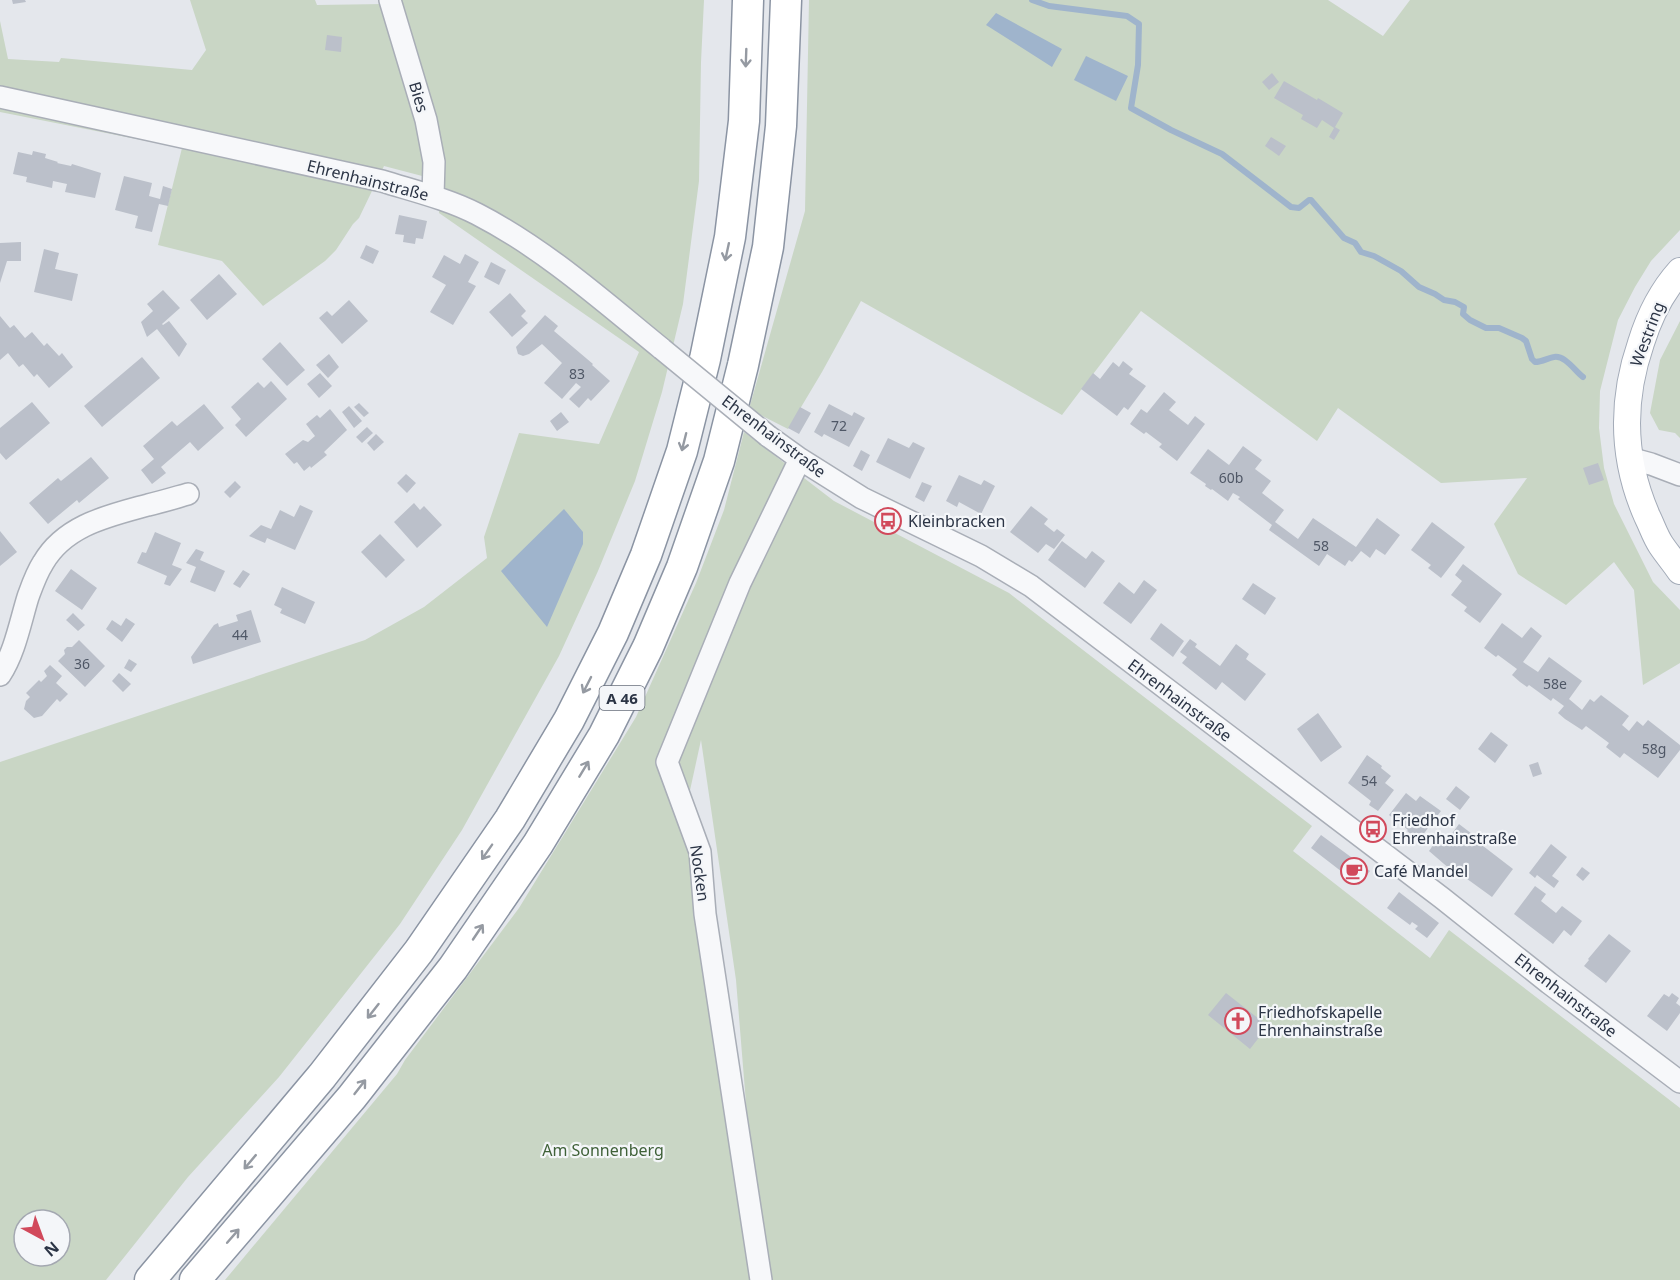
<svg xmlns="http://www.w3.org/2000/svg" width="1680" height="1280" font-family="'Noto Sans',sans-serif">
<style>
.green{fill:#c9d6c5;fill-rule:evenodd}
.water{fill:#9fb4cc}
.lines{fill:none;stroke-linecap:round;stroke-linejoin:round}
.stream{stroke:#9fb4cc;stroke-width:6}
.building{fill:#bbc0ca}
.minor-casing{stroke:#a9aeb7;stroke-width:24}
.major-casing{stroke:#a3abb8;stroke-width:28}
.highway-casing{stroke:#8b94a3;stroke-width:33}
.minor{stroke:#f7f8fa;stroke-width:21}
.major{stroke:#fff;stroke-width:26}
.highway{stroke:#fff;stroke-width:30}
.minor-bridge-casing{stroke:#a9aeb7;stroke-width:24;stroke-linecap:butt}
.minor-bridge{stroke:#f7f8fa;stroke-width:21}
.oneway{stroke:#959aa2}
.labels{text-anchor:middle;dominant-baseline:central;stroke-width:4.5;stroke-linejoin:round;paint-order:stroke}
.number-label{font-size:14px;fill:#4f5766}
.shield{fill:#f4f6f9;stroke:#676e7b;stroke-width:1.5}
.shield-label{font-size:15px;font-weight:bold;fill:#2b3445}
.street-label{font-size:16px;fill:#2b3445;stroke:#f4f6f9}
.poi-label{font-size:16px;fill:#2b3445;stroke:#f4f6f9;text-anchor:start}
.park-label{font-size:16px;fill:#3f6138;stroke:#f4f6f9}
</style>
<rect width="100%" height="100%" fill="#e4e7ec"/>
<path class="green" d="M190 0H315L317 5 384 4 395 0H704L701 62 699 181 683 304 662 392 635 481 598 571 559 656 462 830 400 924 279 1077 188 1177 106 1280H0V762L365 640 424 607 487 558 484 537 519 433 599 444 639 352 439 213 442 182 422 124 426 177 384 166 359 218 353 224 336 250 325 261 263 306 222 261 158 245 182 148 0 112V21L8 59 59 62 61 58 192 70 206 50ZM24 1220H60V1256H24Z
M809 0H1328L1383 36 1410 0H1680V230L1651 261 1635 287 1618 320 1600 391 1599 428 1604 468 1614 504 1653 582 1680 610V663L1643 685 1634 590 1614 562 1566 605 1518 574 1494 524 1527 478 1441 483 1338 408 1317 441 1141 311 1062 415 861 301 822 372 788 429 749 409 805 211Z
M1680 321V438L1675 433 1659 430 1650 413 1660 360Z
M744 432 834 501 1009 593 1312 826 1293 851 1430 958 1449 930 1680 1108V1280H768L749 1140 736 980 701 740 682 827 685 826 722 1051 756 1280H225L397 1074 405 1060 519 908 636 717 696 583 724 510Z"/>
<path class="water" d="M996 13 1062 49 1052 67 986 25Z
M1086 56 1128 76 1116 101 1074 80Z
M564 509 583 532V544L547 627 501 571Z"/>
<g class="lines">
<path class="stream" d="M1032 0 1049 6 1127 16 1139 24 1138 65 1131 108 1171 130 1222 154 1291 207 1299 208 1309 200H1311L1344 238 1355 243 1361 252 1374 256 1401 271 1419 287 1435 294 1444 300 1455 302 1464 307 1463 314 1470 320 1486 328H1499L1522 338 1526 341 1532 359 1535 362C1543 362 1547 358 1554 357 1565 355 1575 371 1583 377"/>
</g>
<path class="building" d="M12 0H25L26 2 13 4Z
M327 35 342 37 341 52 325 50Z
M1272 73 1279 82 1269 90 1262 82Z
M1284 81 1317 100 1318 98 1343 113 1335 127 1340 130 1334 140 1329 137 1334 128 1322 120 1317 128 1301 119 1303 115 1274 98Z
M1271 137 1286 146 1279 156 1265 146Z
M33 151 46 154 45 158 58 162 57 163 71 166 72 164 101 173 95 198 65 192 67 184 53 181 52 188 26 182 27 177 13 174 18 152 32 155Z
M124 176 152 183 149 196 160 199 163 186 172 189 168 206 159 204 152 232 135 228 138 216 115 210Z
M399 215 427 221 423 239 416 238 415 244 403 242 404 235 395 234Z
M21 242V261H7L0 283V243Z
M366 245 379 251 373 264 360 258Z
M44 249 59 253 55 269 78 274 72 301 34 292Z
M465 254 479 262 468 282 476 286 453 325 430 312 446 285 432 277 444 255 460 264Z
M491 262 506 270 499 285 484 277Z
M219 274 237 294 207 320 190 300Z
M163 290 180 308 162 324 163 325 169 321 187 344 179 357 157 329 147 337 141 322 153 311 147 304Z
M510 293 526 311 521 316 528 323 512 337 489 312Z
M349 300 368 321 342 344 319 318 327 311 332 316Z
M545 315 558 326 554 331 593 364 592 365 610 381 591 401 588 398 579 408 569 399 581 387 576 383 562 399 544 383 562 363 542 344 529 354 523 356 518 354 516 347Z
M0 316 10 328 14 325 25 338 32 332 44 346 47 343 59 356 62 353 73 367 49 388 37 374 34 377 23 364 19 367 8 353 0 360Z
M280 342 305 370 287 386 262 359Z
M329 354 339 367 328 378 316 365Z
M142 357 160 378 102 427 84 406Z
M1123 361 1133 369 1129 374 1146 386 1128 410 1124 407 1117 416 1081 389 1093 373 1100 379 1113 362 1119 367Z
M320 373 332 386 319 398 307 384Z
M271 381 287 399 246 437 235 425 241 419 231 407 258 382 264 388Z
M1164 392 1176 402 1169 410 1188 425 1195 416 1205 424 1177 461 1159 447 1162 444 1146 432 1144 434 1130 424 1141 409 1147 413Z
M32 402 50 423 6 460 0 453V428Z
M359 403 369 413 364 417 354 407Z
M204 404 224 428 198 451 190 442 161 467 166 473 152 484 141 470 154 459 143 446 172 421 177 426Z
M829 404 852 416 854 412 865 418 849 447 824 434 822 437 814 432Z
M349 406 362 421 354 428 342 412Z
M800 407 811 413 799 434 788 428Z
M330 409 347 430 324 452 327 455 311 468 310 466 304 471 297 462 294 464 285 454 303 440 308 442 315 436 306 424 317 415 320 418Z
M561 412 569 422 557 431 550 421Z
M367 427 373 433 362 443 356 437Z
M376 434 384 442 374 451 367 443Z
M888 438 909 448 913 442 925 448 910 479 876 462Z
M1243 446 1262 460 1255 469 1271 481 1262 493 1284 510 1275 522 1298 539 1313 518 1356 547 1377 518 1400 535 1385 555 1376 549 1370 558 1361 551 1352 562 1349 560 1345 566 1327 554 1319 566 1269 530 1272 525 1238 499 1240 497 1233 493 1228 501 1212 489 1211 490 1205 486 1206 484 1190 473 1208 449 1229 465Z
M861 450 870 455 862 471 853 466Z
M91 457 109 478 79 503 77 500 48 524 29 503 58 478 61 481Z
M1598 463 1604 480 1589 485 1583 468Z
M406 474 416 483 407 493 397 483Z
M959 475 981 485 984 480 995 486 981 514 959 502 957 507 946 501Z
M235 481 241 487 230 498 224 492Z
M922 482 932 486 924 502 915 497Z
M414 503 420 510 424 506 442 525 417 548 394 522Z
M300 505 313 511 295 550 267 538 265 543 249 536 261 525 271 529 280 510 294 517Z
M1031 506 1048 519 1044 524 1054 532 1057 529 1065 535 1054 549 1046 544 1038 553 1010 532Z
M1432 522 1465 547 1441 578 1428 568 1431 565 1411 550Z
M0 531 17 552 0 566Z
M155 532 181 543 172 565 182 569 170 586 164 584 167 576 137 563 142 552 146 553Z
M380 534 405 560 386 578 361 552Z
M1062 541 1086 559 1092 551 1105 561 1085 588 1048 560Z
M196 549 204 552 200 560 225 571 215 592 190 582 196 567 186 563Z
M1463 564 1502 594 1480 623 1464 611 1467 607 1451 595 1462 581 1455 575Z
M71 569 97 588 82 610 55 591Z
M243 570 250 574 240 588 233 584Z
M1144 580 1157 590 1131 624 1103 603 1119 582 1134 594Z
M1253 583 1276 598 1265 615 1242 599Z
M282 587 315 602 305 624 280 613 282 609 274 605Z
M251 610 261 642 193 664 191 657 214 625 218 623 219 627 238 621 236 615Z
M73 613 85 625 78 631 66 620Z
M126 618 135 624 122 642 106 629 112 620 121 626Z
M1161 623 1184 641 1173 657 1150 639Z
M1502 623 1522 638 1531 627 1542 636 1523 662 1538 672 1549 657 1582 681 1569 699 1582 710 1590 699 1594 702 1601 695 1629 716 1622 725 1629 731 1637 721 1643 726 1648 720 1680 745V750L1658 778 1624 753 1620 758 1606 747 1609 743 1586 726 1582 730 1565 719 1558 713 1564 706 1553 698 1551 701 1529 685 1527 687 1520 682 1512 675 1517 669 1498 655 1496 657 1484 648Z
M1190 639 1197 644 1195 647 1220 666 1236 644 1249 654 1246 659 1266 674 1245 701 1222 682 1216 690 1182 663 1187 657 1180 652Z
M79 640 105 666 85 687 58 661 65 654 64 650 67 647H72Z
M129 659 137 664 131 672 124 668Z
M50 665 62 676 56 683 68 694 60 702 57 699 42 716 34 718 24 709 26 701 30 697 26 693 39 680 41 682 47 676 44 671Z
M119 673 131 684 123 692 112 681Z
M1318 713 1342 747 1321 762 1297 729Z
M1491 732 1508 745 1495 763 1478 749Z
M1367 755 1382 766 1381 768 1391 776 1385 783 1394 790 1378 811 1369 805 1371 801 1348 783Z
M1538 762 1542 774 1533 777 1529 765Z
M1456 786 1470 797 1460 810 1446 799Z
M1406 793 1416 801 1420 796 1441 811 1419 840 1407 831 1408 830 1389 815Z
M1459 824 1476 837 1474 839 1513 869 1492 897 1452 868 1451 870 1429 851 1438 838 1445 843Z
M1321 835 1370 871 1359 885 1311 848Z
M1551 844 1567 857 1552 876 1559 881 1554 888 1537 875 1535 878 1529 873Z
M1582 867 1590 873 1583 881 1576 875Z
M1535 886 1546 894 1541 901 1556 913 1562 906 1582 921 1571 936 1564 930 1553 944 1514 914Z
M1399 892 1439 923 1427 938 1415 929 1418 926 1412 922 1410 925 1387 908Z
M1609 934 1631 951 1606 983 1584 966 1589 960 1588 959Z
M1226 993 1268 1026 1250 1049 1208 1015Z
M1672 993 1679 998 1676 1003 1680 1006V1013L1667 1031 1647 1016 1664 994 1669 997Z"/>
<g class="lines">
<defs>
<path id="minor" d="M390 0 426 120 434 162 433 196
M0 97 382 181C414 191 448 199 477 214 545 249 603 301 662 349
M768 436 800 459 862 498 981 556 1031 586 1442 898 1549 983 1680 1082
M1629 458 1651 464 1680 475
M0 675C15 652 20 623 28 597 32 586 36 574 43 563 65 525 108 516 148 505 161 502 174 498 188 494
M761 1280 705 914 700 852 667 762 740 583 800 459"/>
<path id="major" d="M1680 271C1662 291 1649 317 1641 343 1621 401 1622 459 1647 516 1652 526 1655 536 1661 545 1667 554 1674 562 1680 571"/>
<path id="highway" d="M150 1280 322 1076 419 951 510 819 569 720 613 633 646 555 682 451 705 359 730 237 744 121 748 0
M195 1280 352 1097 453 968 538 844 604 735 648 647 682 567 719 461 743 365 768 247 781 126 786 0"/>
</defs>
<use href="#minor" class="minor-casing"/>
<use href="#major" class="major-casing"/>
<use href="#highway" class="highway-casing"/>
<use href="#minor" class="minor"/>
<use href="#major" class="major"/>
<use href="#highway" class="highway"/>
<defs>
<path id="minor-bridge" d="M662 349 768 436"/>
</defs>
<use href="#minor-bridge" class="minor-bridge-casing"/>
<use href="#minor-bridge" class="minor-bridge"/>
</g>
<defs><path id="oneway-shaft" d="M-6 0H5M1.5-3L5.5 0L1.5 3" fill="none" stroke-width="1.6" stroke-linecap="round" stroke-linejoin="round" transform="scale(1.5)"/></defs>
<g class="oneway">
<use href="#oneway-shaft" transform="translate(746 58) rotate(92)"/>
<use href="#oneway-shaft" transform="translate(727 252) rotate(102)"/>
<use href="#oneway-shaft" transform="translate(684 442) rotate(104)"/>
<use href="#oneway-shaft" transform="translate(587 685) rotate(117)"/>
<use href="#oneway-shaft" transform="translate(584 769) rotate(-59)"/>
<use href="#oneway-shaft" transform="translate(487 852) rotate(125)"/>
<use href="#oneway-shaft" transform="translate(478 932) rotate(-56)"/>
<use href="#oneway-shaft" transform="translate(373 1011) rotate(128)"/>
<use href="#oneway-shaft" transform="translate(360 1087) rotate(-52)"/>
<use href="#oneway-shaft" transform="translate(250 1162) rotate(130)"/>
<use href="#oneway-shaft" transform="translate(233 1236) rotate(-49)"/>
</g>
<defs>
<symbol id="bus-ring" viewBox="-11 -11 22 22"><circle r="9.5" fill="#f4f6f9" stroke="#d1495b" stroke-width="1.5"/><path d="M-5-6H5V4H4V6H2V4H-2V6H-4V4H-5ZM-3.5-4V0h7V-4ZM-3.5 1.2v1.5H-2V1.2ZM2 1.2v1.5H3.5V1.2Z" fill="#d1495b"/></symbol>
<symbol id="cafe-ring" viewBox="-11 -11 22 22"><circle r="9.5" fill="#f4f6f9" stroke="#d1495b" stroke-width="1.5"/><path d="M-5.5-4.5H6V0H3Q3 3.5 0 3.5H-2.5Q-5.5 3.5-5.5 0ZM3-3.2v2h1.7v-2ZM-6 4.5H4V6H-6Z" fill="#d1495b"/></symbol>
<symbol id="church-ring" viewBox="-11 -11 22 22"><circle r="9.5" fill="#f4f6f9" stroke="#d1495b" stroke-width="1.5"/><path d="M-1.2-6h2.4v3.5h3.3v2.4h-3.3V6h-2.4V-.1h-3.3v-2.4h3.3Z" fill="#d1495b"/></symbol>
</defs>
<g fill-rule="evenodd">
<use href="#bus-ring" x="873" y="506" width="30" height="30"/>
<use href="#bus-ring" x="1358" y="814" width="30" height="30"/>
<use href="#cafe-ring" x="1339" y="856" width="30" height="30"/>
<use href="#church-ring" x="1223" y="1006" width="30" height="30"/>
</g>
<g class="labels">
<g class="number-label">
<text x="577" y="373">83</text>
<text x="839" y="425">72</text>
<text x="1231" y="477">60b</text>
<text x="1321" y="545">58</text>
<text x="240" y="634">44</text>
<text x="82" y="663">36</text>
<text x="1555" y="683">58e</text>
<text x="1654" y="748">58g</text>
<text x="1369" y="780">54</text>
</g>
<rect class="shield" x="599.5" y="686" width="45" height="24" rx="4.5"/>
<g class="shield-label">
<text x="622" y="698">A 46</text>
</g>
<g class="street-label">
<text transform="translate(419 97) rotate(73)">Bies</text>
<text transform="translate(368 180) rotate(14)">Ehrenhainstraße</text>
<text transform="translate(1647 334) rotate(-69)">Westring</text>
<text transform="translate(774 436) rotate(37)">Ehrenhainstraße</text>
<text transform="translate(1180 700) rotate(37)">Ehrenhainstraße</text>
<text transform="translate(700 873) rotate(82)">Nocken</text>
<text transform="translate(1566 995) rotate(38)">Ehrenhainstraße</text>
</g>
<g class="poi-label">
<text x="908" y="521">Kleinbracken</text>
<text x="1392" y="820">Friedhof<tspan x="1392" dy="18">Ehrenhainstraße</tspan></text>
<text x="1374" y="871">Café Mandel</text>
<text x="1258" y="1012">Friedhofskapelle<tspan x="1258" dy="18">Ehrenhainstraße</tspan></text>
</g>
<g class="park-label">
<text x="603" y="1150">Am Sonnenberg</text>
</g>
</g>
<g transform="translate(42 1238) rotate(139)"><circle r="28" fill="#f4f6f9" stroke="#a4a8b1" stroke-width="1.5"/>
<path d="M0-4.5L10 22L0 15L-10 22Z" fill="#d1495b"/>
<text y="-9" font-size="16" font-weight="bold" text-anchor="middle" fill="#2b3445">N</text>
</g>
</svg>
